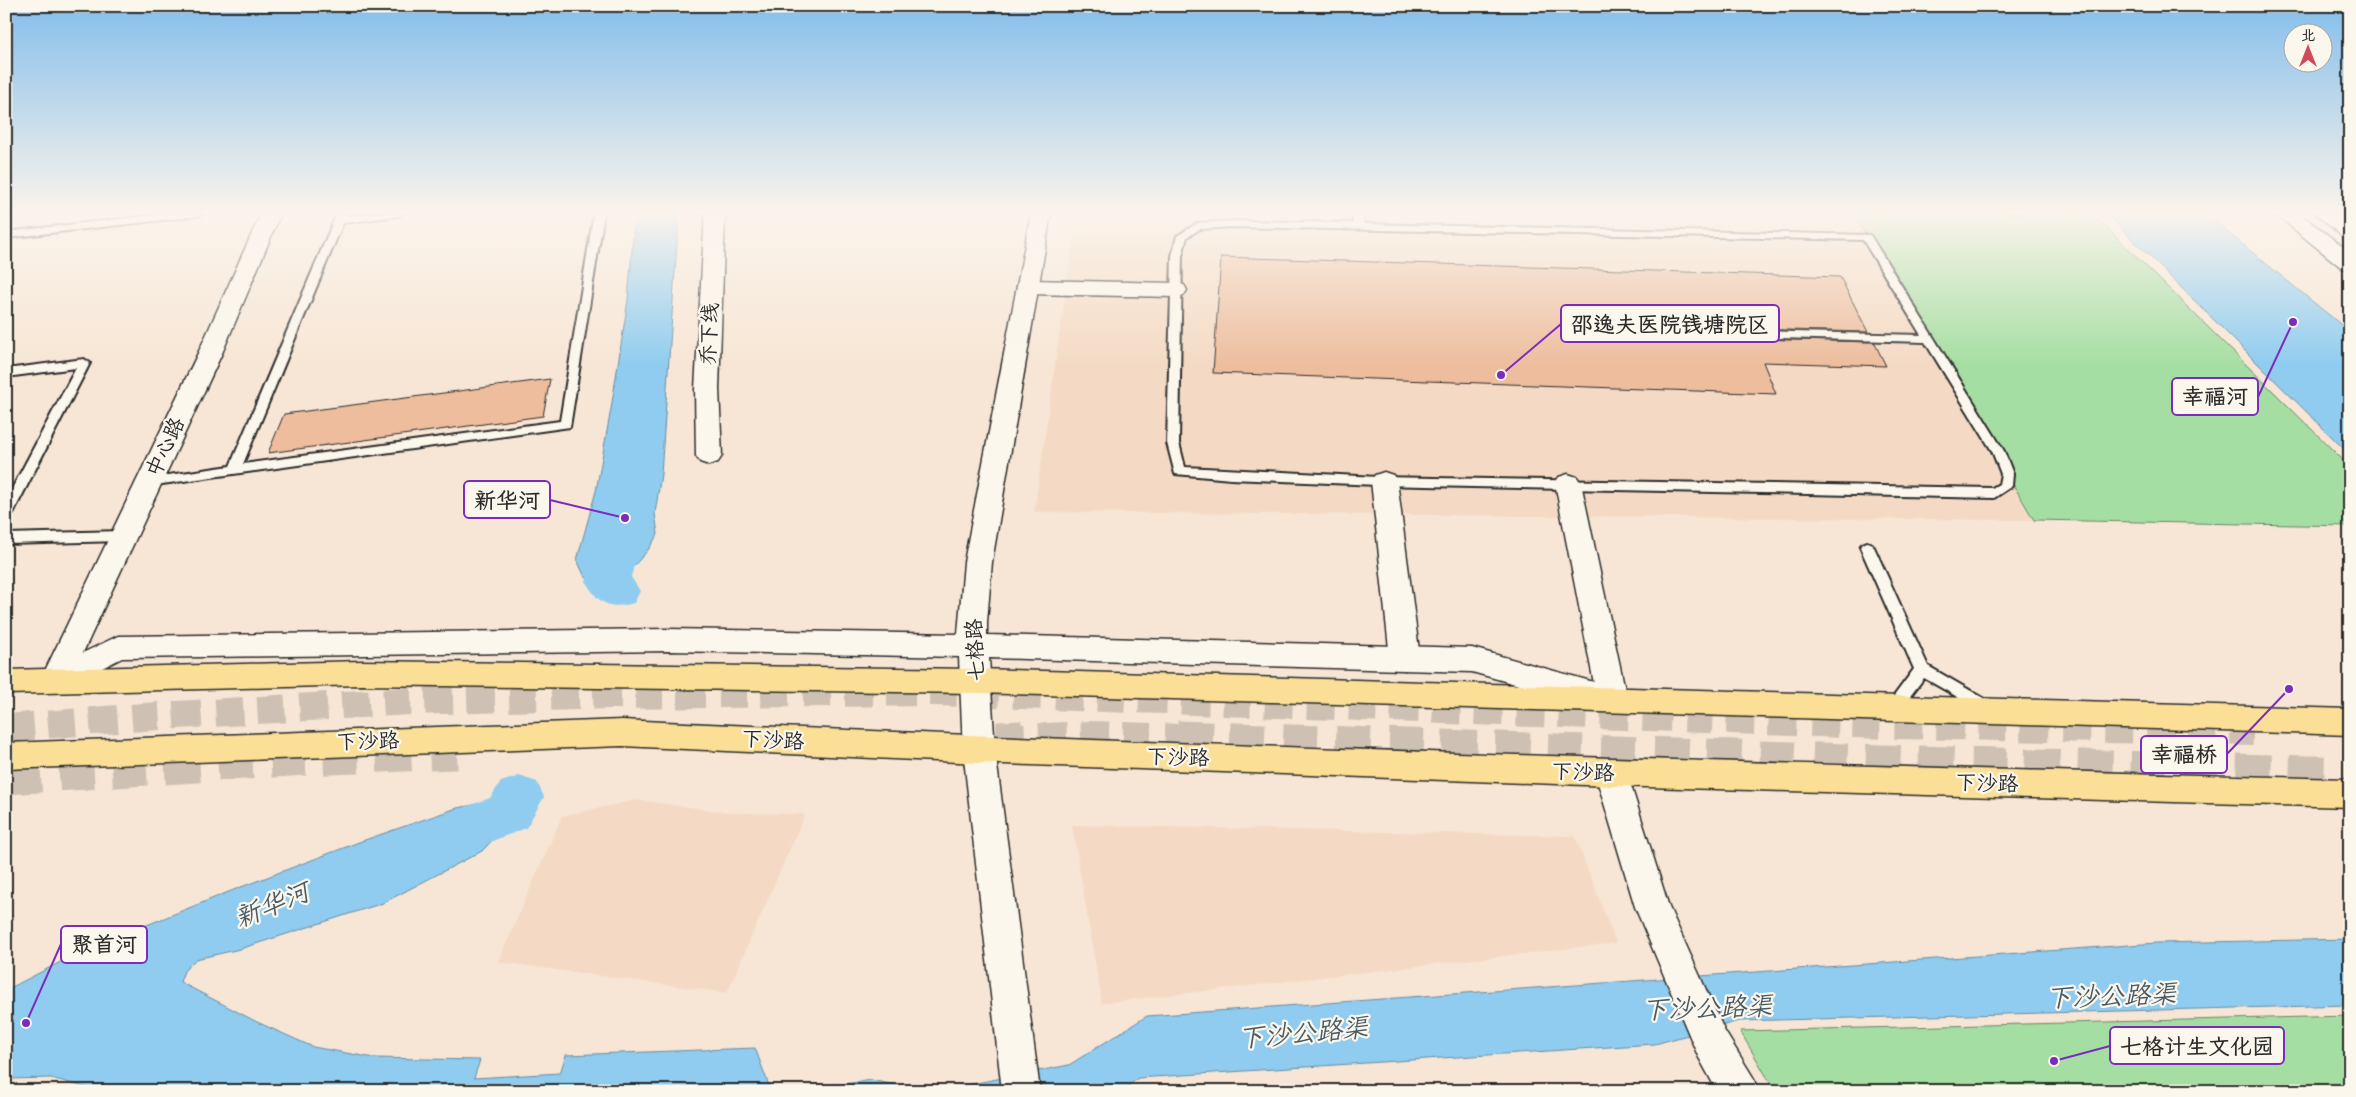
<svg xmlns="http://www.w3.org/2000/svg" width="2356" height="1097" font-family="Caveat,'LXGW WenKai TC',sans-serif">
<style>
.built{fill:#f4dac4}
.green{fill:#a5dea2;stroke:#688466}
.water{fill:#8fccf0;stroke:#678ca1}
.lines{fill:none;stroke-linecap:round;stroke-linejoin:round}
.river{fill:#8fccf0;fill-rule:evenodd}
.building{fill:#edbd9e;stroke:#2b2b2b}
.highway-tunnel-far1{stroke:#cec1b3;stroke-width:28;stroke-dasharray:28 14;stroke-linecap:butt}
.highway-tunnel{stroke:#cec1b3;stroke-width:35;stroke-dasharray:35 18;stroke-linecap:butt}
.lane-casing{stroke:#2b2b2b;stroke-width:4}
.street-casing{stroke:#2b2b2b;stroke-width:3}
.secondary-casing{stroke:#2b2b2b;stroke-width:3}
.primary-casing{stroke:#2b2b2b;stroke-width:3}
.lane{fill:#fbf7ec;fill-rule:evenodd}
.street{fill:#fbf7ec;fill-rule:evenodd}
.secondary{fill:#fbf7ec;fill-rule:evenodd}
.primary{fill:#fbdf96;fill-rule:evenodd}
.labels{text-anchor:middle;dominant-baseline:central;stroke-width:4.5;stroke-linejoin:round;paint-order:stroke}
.street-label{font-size:21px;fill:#2b2b2b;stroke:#fbf7ec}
.near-water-label{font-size:26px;font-style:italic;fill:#495b66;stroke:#fbf7ec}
.leader{fill:none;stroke:#7b2cbf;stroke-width:2}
.callout-dot{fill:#7b2cbf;stroke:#fbf7ec;stroke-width:2}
.callout{fill:#fbf7ec;stroke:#7b2cbf;stroke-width:2}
.callout-label{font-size:22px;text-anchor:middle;font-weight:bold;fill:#2b2b2b}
</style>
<rect width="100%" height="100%" fill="#f7e6d5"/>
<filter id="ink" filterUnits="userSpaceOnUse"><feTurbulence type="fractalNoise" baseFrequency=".02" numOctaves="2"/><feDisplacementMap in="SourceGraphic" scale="10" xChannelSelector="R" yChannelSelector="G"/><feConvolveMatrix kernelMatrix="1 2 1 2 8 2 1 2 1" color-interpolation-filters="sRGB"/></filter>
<g filter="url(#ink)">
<path class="built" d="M1077 213H1853L2034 520 1034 512Z
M637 800 733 813 805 814 727 993 498 962 562 816Z
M1072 825 1575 836 1616 943 1102 1003Z"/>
<path class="green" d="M1853 213H2092L2350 467V526L2034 520Z
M2350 1016V1091H1775L1740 1031Z"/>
<path class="water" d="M635 213H679L661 474 655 514 658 534 648 550 625 576 608 582 585 577 577 560 596 491 611 409 628 300Z
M2106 213H2204L2350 332V455Z
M484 803 508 813 500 832 482 851 383 903 240 949 196 959 184 971 180 982 257 1022 313 1047 374 1058 480 1060 474 1078 560 1073 566 1055 755 1048 771 1091H99L51 1078 6 1079V990L80 952 236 889 359 842 457 808Z
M2350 939V1005L1739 1021 1655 1044 1138 1078 1122 1091H935L1069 1065 1147 1016 2157 943Z
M871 1080 926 1091H798Z"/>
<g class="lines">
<path class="river" d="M623 511 638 516 644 526 631 577 640 591 634 603C609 610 599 604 586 582L602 526 608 516Z
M519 776 537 782 544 797 526 828 453 856 435 850 427 834 435 818 490 798 501 782Z"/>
</g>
<path class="building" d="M1221 257 1840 277 1868 332 1710 328 1702 334 1710 338 1874 342 1886 366 1763 362 1776 394 1213 373Z
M550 379 543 416 268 453 284 414Z"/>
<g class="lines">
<path class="highway-tunnel-far1" d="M6 728 143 717 410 701 610 695 935 692 1848 724 2253 732
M997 739 1091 735 1213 739"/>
<path class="highway-tunnel" d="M1177 738 1880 762 2350 774
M997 739 1022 738
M6 777 307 758 457 752"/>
<defs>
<path id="lane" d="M173 213H203L198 216 6 238V232Z
M337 213H347L346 216 373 213H403L398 216 343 223 243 464 560 421 594 213H604L570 427 148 486 143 485 141 482 148 478 230 466Z
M1352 213H1362L1364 224 1870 235 2004 451 2013 474 2012 486 1994 498 1378 485 1231 479 1175 474 1167 443 1172 256 1177 236 1198 223 1234 221 1353 223ZM1234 227 1863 240 1921 335 1710 330 1704 333 1710 336 1925 342 1992 451 2001 474 1999 484 1992 488 1378 477 1185 467 1179 443 1182 256 1187 237 1200 229Z
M84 359 90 363 13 513 6 518V500L76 368 6 377V369Z
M122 531 129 536 122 541 6 544V534Z
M1867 542 1872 544 1874 547 1928 666 1992 703 1995 707 1992 711 1987 713 1982 711 1924 678 1898 712 1893 714 1888 712 1885 708 1888 704 1914 669 1860 547 1862 544Z"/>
<path id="street" d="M261 213H281L223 351 67 687 56 691 45 687 41 679 199 351Z
M705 213H725L719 389 722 456 718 462 709 465 700 462 696 456 695 389Z
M1028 280 1176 283 1184 285 1187 290 1184 295 1176 297 1028 294 1020 292 1017 287 1020 282Z
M1384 472 1393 475 1397 481 1420 658 1416 666 1405 670 1394 666 1390 658 1371 481 1375 475Z
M1568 474 1577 477 1581 483 1627 699 1623 708 1612 711 1601 708 1597 699 1555 483 1559 477Z
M1611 760 1622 763 1627 773 1669 907 1724 1030 1753 1077 1758 1091H1717L1698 1056 1635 907 1595 773 1600 763Z"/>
<path id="secondary" d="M1031 213H1051L992 562 987 622V635L1472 648 1601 684 1612 687 1616 696 1612 705 1601 708 1472 672 989 658 995 750 1040 1091H1002L963 750 959 657 669 651 122 658 56 691 45 687 41 679 45 671 118 636 669 629 958 634 964 562Z
M2276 213H2299L2350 252V269L2342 268 2279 217Z
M2315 213H2338L2350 222V239L2343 237Z"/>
<path id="primary" d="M362 661 977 669 2350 709V735L977 693 362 685 6 694V670Z
M622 720C1198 747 1774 764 2350 779V807L1611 786 979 763 622 746 6 769V743Z"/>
</defs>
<use href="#lane" class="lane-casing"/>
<use href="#street" class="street-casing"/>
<use href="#secondary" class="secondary-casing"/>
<use href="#primary" class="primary-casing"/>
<use href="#lane" class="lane"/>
<use href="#street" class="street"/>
<use href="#secondary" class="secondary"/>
<use href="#primary" class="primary"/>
</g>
</g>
<linearGradient id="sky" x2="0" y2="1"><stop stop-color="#84beeb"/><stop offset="0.58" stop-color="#fbf4ec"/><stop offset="1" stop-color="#fbf4ec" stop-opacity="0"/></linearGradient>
<rect width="2356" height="366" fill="url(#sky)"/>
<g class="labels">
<g class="street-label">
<text transform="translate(709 334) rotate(-87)">乔下线</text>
<text transform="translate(165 447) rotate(-65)">中心路</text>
<text transform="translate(975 650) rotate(-93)">七格路</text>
<text transform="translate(773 740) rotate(3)">下沙路</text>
<text transform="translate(368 741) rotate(-2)">下沙路</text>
<text transform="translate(1178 757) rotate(2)">下沙路</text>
<text transform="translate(1583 772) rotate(2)">下沙路</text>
<text transform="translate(1987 783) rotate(2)">下沙路</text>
</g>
<g class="near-water-label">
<text transform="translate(272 905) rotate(-22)">新华河</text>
<text transform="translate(2111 996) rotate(-2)">下沙公路渠</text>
<text transform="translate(1707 1008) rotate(-2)">下沙公路渠</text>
<text transform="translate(1303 1033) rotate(-5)">下沙公路渠</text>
</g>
</g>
<path class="leader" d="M1501 375L1561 324M2293 322L2258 397M625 518L550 500M2289 689L2227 754M26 1023L61 944M2054 1061L2110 1046"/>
<g class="callout-dot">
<circle cx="1501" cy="375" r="5"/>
<circle cx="2293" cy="322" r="5"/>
<circle cx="625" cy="518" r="5"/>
<circle cx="2289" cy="689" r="5"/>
<circle cx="26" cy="1023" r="5"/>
<circle cx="2054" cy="1061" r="5"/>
</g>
<g class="callout">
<rect x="1561" y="305" width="218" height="37" rx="5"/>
<rect x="2172" y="378" width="86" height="37" rx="5"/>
<rect x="464" y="481" width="86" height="37" rx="5"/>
<rect x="2141" y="736" width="86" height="37" rx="5"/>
<rect x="61" y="926" width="86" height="37" rx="5"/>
<rect x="2110" y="1027" width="174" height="37" rx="5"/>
</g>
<g class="callout-label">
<text x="1670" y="332">邵逸夫医院钱塘院区</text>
<text x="2215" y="404">幸福河</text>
<text x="507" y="508">新华河</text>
<text x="2184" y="762">幸福桥</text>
<text x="104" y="952">聚首河</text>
<text x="2197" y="1054">七格计生文化园</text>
</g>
<rect width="2356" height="1097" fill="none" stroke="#fbf7ec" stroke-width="25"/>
<rect x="12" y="12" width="2331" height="1072" fill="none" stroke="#2b2b2b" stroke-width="2" filter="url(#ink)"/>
<g transform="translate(2308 48)"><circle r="24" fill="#fbf7ec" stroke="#a8a59f"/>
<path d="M0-4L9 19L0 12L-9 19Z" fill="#d1495b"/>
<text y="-8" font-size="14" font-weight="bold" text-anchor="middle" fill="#2b2b2b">北</text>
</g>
</svg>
